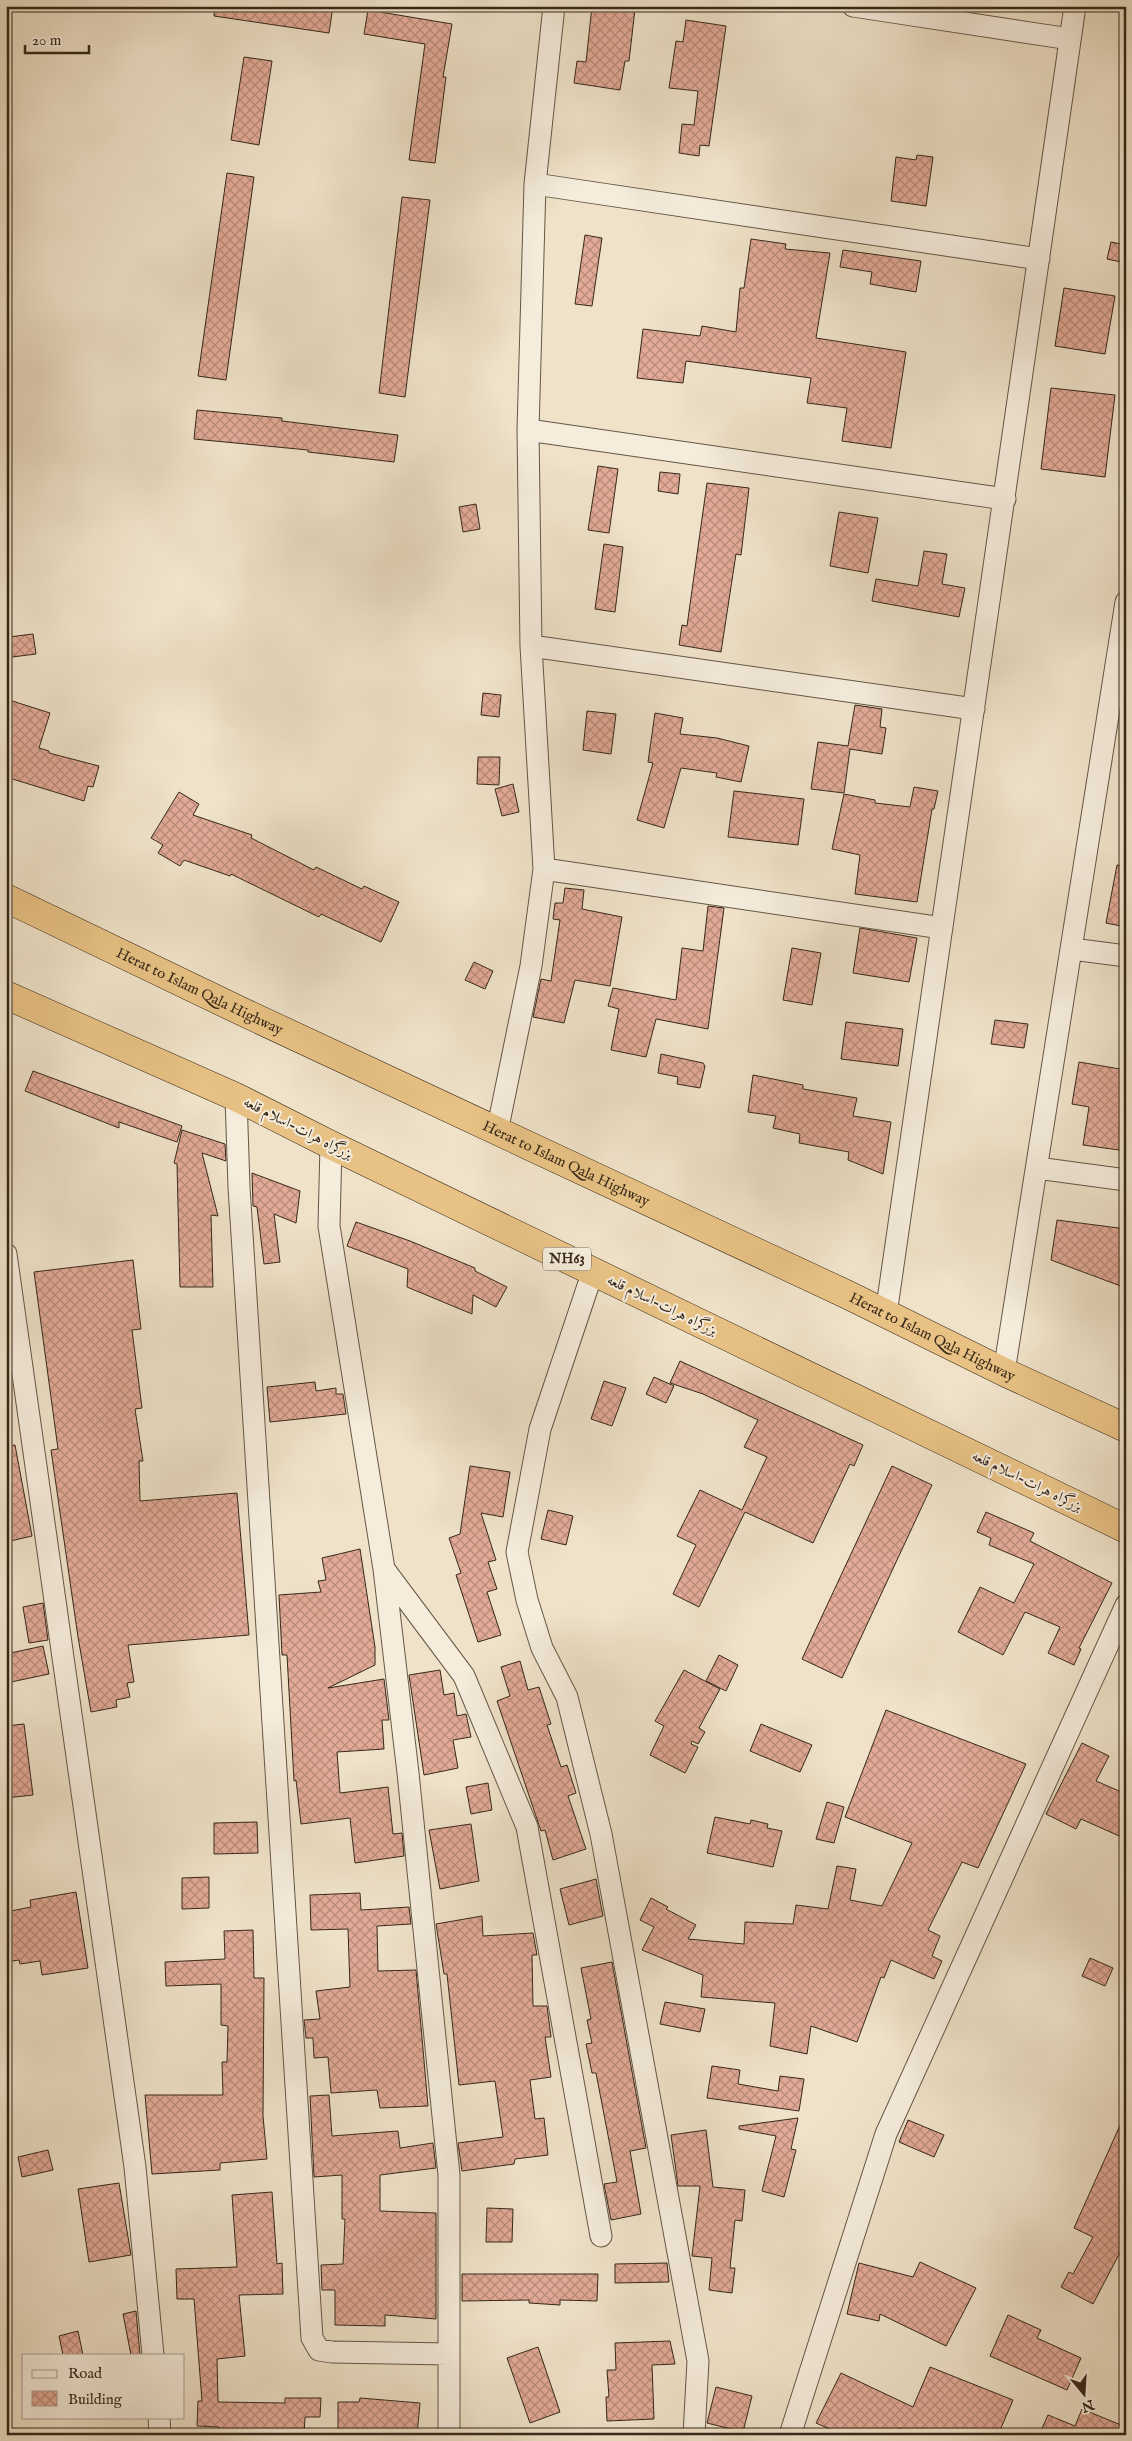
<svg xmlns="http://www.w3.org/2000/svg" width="1132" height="2441" font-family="'IM FELL English',Amiri,serif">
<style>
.building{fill:url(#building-cross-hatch);stroke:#362819}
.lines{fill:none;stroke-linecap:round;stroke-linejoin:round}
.street-casing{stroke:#645645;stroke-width:23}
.highway-casing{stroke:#362819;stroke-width:29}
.street{stroke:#f5ecdc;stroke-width:21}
.highway{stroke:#e8c184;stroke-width:28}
.labels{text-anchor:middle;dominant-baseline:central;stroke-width:4;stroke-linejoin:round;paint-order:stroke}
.shield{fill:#f5ecdc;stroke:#6f6354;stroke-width:1}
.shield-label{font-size:14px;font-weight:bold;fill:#362819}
.street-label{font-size:15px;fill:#362819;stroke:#f5ecdc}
</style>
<defs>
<pattern id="building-cross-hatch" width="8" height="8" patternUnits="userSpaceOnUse" patternTransform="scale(1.25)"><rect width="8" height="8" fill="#e2aa97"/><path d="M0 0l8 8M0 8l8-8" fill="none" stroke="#b88a7a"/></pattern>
</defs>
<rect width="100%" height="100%" fill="#efe2c9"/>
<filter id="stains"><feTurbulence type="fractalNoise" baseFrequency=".004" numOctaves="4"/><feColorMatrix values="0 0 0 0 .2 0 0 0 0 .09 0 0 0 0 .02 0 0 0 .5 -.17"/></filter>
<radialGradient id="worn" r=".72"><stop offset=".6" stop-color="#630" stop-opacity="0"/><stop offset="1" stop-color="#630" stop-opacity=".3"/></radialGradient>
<path class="building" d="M215 6H333L329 33 214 16Z
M592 6 635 9 629 61H625L620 90 574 83 577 61 586 62Z
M368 10 452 24 443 77H446L435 163 409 160 425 44 364 34Z
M686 20 726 26 709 146 700 145 699 156 679 153 682 124 694 125 698 91 669 88 676 41 683 42Z
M244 57 272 61 259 145 231 140Z
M917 155 933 157 926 206 891 201 896 157 916 160Z
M227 173 254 177 226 380 198 376Z
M402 197 430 200 405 397 379 393Z
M585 235 602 238 592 306 575 304Z
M751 239 786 244 785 249 830 253 816 338 906 352 891 448 842 441 847 408 807 403 811 378 686 361 683 383 637 378 643 329 700 336 702 326 736 332 740 288H744Z
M1111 242 1126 245V263L1107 259Z
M843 250 921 261 916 292 870 284 872 272 840 267Z
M1064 288 1115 296 1105 354 1055 346Z
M1051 388 1115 395 1105 477 1041 469Z
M197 410 282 418V421L398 435 394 462 308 452V450L194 439Z
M598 466 618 469 609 533 588 530Z
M660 472 680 474 678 494 658 491Z
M707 483 749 488 741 555 736 554 721 652 679 645 682 625 687 626Z
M476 504 480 529 463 532 459 507Z
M839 512 878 518 868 573 830 566Z
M604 544 623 547 615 612 595 609Z
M924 551 947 554 942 584 965 588 959 617 872 601 876 579 918 586Z
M33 634 36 654 12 657 9 637Z
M483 693 501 695 499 717 481 715Z
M6 699 50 713 39 748 49 751V753L99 766 93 787 88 786 84 801 6 777Z
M855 705 882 709 880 727 886 728 882 754 850 749 844 793 811 789 818 742 848 746Z
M587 711 616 714 611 754 583 750Z
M655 713 683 718 680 734 717 738 749 746 741 782 716 777 717 773 681 768 664 828 637 820 653 763 648 762Z
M478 757H500L499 785 477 784Z
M513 784 519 812 502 816 495 789Z
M914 787 938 791 934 809H932L917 902 855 894 860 855 832 849 844 794 875 800V803L910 807Z
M734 791 804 799 798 845 728 837Z
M179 792 199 804 193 815 252 835 251 838 314 870 316 867 362 889 364 886 399 902 381 942 321 914 319 917 231 874 230 876 184 860 180 866 158 853 163 845 151 838Z
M1117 865 1126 866V927L1106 923Z
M565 888 584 890 582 909 622 917 610 986 575 980 564 1023 533 1017 541 979 551 981 560 920 553 919 555 903H563Z
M708 906 724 908 708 1029 656 1019 646 1057 611 1050 619 1009 608 1006 613 988 676 1000 682 948 703 951Z
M860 928 917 938 909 982 853 973Z
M792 948 821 953 812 1005 783 1000Z
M474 962 493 971 485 989 465 980Z
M995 1020 1028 1024 1024 1048 991 1044Z
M846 1022 903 1029 898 1066 841 1059Z
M661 1054 703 1063 705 1066 700 1088 677 1084 678 1077 658 1073Z
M1079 1062 1126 1070V1151L1083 1145 1089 1107 1072 1104Z
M33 1071 182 1126 177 1142 119 1122V1128L25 1091Z
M753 1075 803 1085V1089L857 1098 853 1116 891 1122 883 1174 848 1160 849 1152 799 1143 800 1134 773 1128 776 1116 748 1112Z
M182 1130 225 1144 226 1161 202 1153 218 1216 211 1215 213 1287H180L177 1164 174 1163Z
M252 1173 300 1191 296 1223 274 1214 280 1262 264 1264 257 1207 253 1206Z
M1057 1220 1126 1229V1288L1051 1260Z
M356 1222 410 1241 475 1268V1271L507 1287 496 1307 473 1295 472 1314 407 1287 408 1269 347 1246Z
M133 1260 141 1329 132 1330 142 1408 135 1409 143 1461H139L140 1501 237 1493 249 1635 128 1645 134 1682 127 1683 130 1697 116 1700 117 1707 91 1712 78 1637 51 1450 58 1449 34 1272Z
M680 1361 863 1445 854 1466 850 1464 813 1543 745 1512 699 1607 673 1594 696 1545 677 1536 700 1490 742 1510 767 1457 744 1447 758 1420 703 1394 670 1383Z
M654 1377 674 1386 666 1403 646 1394Z
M604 1381 626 1388 612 1426 591 1419Z
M315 1382 316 1391 336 1388V1394H343L346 1414 270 1422 267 1387Z
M15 1445 32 1536 6 1542V1446Z
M470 1466 510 1472 503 1517 481 1513 496 1560 488 1562 497 1589 487 1592 501 1635 478 1642 456 1575 461 1573 449 1538 460 1534Z
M892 1466 932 1485 842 1678 802 1659Z
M548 1510 573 1516 566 1545 541 1539Z
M986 1512 1034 1533 1030 1541 1112 1583 1079 1648 1081 1649 1074 1665 1048 1653 1060 1627 1025 1612 1003 1655 958 1632 980 1587 1014 1603 1034 1564 989 1545 991 1538 977 1532Z
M360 1549 375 1647V1665L328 1688 384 1679 389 1720H382L384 1749 337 1752 340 1793 388 1787 393 1834 402 1833 404 1856 355 1863 350 1818 301 1824 296 1780 294 1781 287 1655H282L279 1595 321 1592 318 1581 326 1580 322 1558Z
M43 1603 48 1640 29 1643 23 1607Z
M43 1646 49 1674 11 1682 6 1654Z
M719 1655 738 1665 726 1691 706 1681Z
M520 1661 528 1690 539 1687 551 1724 547 1725 561 1767 567 1765 576 1793 568 1796 586 1849 553 1860 545 1830 541 1831 497 1701 510 1696 501 1667Z
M440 1670 444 1695 454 1693 457 1716 466 1714 471 1737 453 1740 458 1768 424 1775 409 1675Z
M684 1670 720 1689 699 1728 705 1732 698 1744 692 1741 691 1744 698 1747 685 1773 650 1755 664 1726 655 1721Z
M886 1710 1026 1764 978 1868 962 1862 928 1930 940 1936 932 1956 942 1961 934 1979 891 1960 884 1978 881 1977 857 2042 811 2026 807 2054 770 2046 775 2003 701 1997 703 1975 642 1950 654 1927 640 1920 651 1898 668 1907 666 1909 696 1925 688 1939 744 1944 745 1922 793 1924 796 1905 828 1909 837 1866 856 1869 850 1900 882 1906 912 1843 845 1817Z
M24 1724 33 1795 6 1798V1726Z
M761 1724 812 1745 800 1772 750 1751Z
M1082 1743 1109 1756 1096 1781 1126 1794V1839L1081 1819 1076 1829 1046 1814Z
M488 1783 492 1810 471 1814 466 1787Z
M827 1802 844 1807 834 1843 816 1839Z
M715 1817 750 1824 751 1820 768 1824 767 1828 782 1831 773 1867 707 1853Z
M257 1822 258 1853 214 1854V1823Z
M471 1824 479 1881 440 1889 429 1830Z
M209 1877V1908L182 1909V1878Z
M596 1879 603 1916 569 1925 560 1889Z
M76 1892 88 1968 42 1975 40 1961 20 1964 19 1960 6 1962V1912L31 1907 30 1900Z
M360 1893 361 1910 409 1907 411 1924 377 1926 378 1971 416 1970 428 2106 380 2108 377 2090 331 2093 328 2057 314 2058 313 2038H306L304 2020 320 2019 316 1991 350 1987 348 1929 311 1930 310 1895Z
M482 1916 483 1936 533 1933 537 1955H532L533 2006H547L551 2037H545L551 2077 530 2080 535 2119 544 2118 548 2155 515 2159 514 2164 462 2171 458 2143 503 2137 495 2081 459 2085 447 1974H444L436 1924Z
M253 1930 254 1978H264L263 2116 267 2159 220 2163V2170L152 2174 145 2095H223L222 2062H227L228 2026 221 2025V1984L166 1986 165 1962 225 1959 224 1931Z
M1090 1958 1113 1968 1105 1986 1082 1976Z
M612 1962 646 2148 630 2151 641 2214 611 2220 604 2184 617 2182 596 2073H592L586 2044 592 2043 587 2020 591 2019 581 1968Z
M665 2002 705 2009 700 2032 660 2024Z
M712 2066 740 2070 738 2084 778 2091 780 2076 804 2079 799 2111 707 2098Z
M329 2095 332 2136 398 2131 400 2148 433 2143 436 2168 380 2175V2211L436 2213V2319L385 2315V2326L335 2325V2290H322L321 2265 343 2264 345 2219H342V2175L314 2177 310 2096Z
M1126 2112V2241L1093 2304 1061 2287 1069 2272 1073 2274 1093 2237 1074 2228Z
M798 2118 791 2149 796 2150 784 2197 762 2191 776 2136 739 2129V2126Z
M908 2120 944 2135 934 2157 899 2142Z
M706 2130 713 2187 745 2190 742 2221 735 2220 730 2268H735L732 2293 709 2290 712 2258 692 2256 700 2186H678L676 2171 671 2135Z
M48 2150 53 2170 22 2177 18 2157Z
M119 2183 131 2255 89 2262 78 2189Z
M272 2192 277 2264 282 2263 283 2294 239 2295 245 2356 217 2359 218 2402 285 2403V2398H321L320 2417H305L304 2435H218L219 2427 197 2426 198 2401H202L194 2299H177L176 2269 237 2267 232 2195Z
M487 2208 513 2209 512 2242H486Z
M920 2262 976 2288 946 2346 880 2314 879 2321 847 2314 859 2263 913 2277Z
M667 2263 669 2282 615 2283V2264Z
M462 2274H598L597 2301 560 2300V2305L529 2303V2300L462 2301Z
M136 2311 140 2355H131L123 2314Z
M1008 2315 1041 2330 1037 2338 1081 2358 1067 2390 990 2356Z
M78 2331 83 2355H63L59 2336Z
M670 2341 675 2364 652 2365 654 2419 607 2421 606 2397H609L607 2370H616L615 2343Z
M538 2347 560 2412 530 2423 507 2358Z
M930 2367 1013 2400 998 2435H914L899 2428 896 2435H829L832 2430 816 2423 841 2373 913 2407Z
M716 2387 752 2396 743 2432 707 2423Z
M360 2398 420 2403 417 2435H338V2402H359Z
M1082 2409 1126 2427V2435H1039L1048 2415 1075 2426Z"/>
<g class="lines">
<defs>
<path id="street" d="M853 6 1070 39
M535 184 1039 259
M528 430 1005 499
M531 646 974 709
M544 869 942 928
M1072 949 1126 956
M236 1097 239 1187 312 2338 319 2350 332 2352 449 2354
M497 1132 531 966 544 869 531 646 528 430 535 184 554 6
M331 1145 329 1226 384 1569 408 1773 449 2175V2435
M1037 1168 1126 1180
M6 1254 135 2167 153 2355
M593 1271 540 1429 517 1552 527 1600 542 1648 567 1697 601 1834 698 2361 694 2435
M886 1314 1075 6
M1004 1372 1126 602
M384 1569 464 1676 527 1827 601 2236
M159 2417 160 2435
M790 2435 886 2134 1126 1605"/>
<g id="highway">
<path id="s1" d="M6 898 243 1012 846 1294 1004 1372 1126 1428"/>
<path d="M6 995 236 1097 331 1145 1126 1529"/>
</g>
</defs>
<use href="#street" class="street-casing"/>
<use href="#highway" class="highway-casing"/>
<use href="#street" class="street"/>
<use href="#highway" class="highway"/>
</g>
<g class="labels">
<rect class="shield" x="543" y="1247.5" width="48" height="23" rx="4"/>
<g class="shield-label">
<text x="567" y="1259">NH63</text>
</g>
<g class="street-label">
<text stroke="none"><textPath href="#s1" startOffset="215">Herat to Islam Qala Highway</textPath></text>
<text transform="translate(298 1128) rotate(27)">بزرگراه هرات-اسلام قلعه</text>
<text stroke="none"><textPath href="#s1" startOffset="620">Herat to Islam Qala Highway</textPath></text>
<text transform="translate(662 1305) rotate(26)">بزرگراه هرات-اسلام قلعه</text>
<text stroke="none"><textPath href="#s1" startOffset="1025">Herat to Islam Qala Highway</textPath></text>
<text transform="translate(1027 1481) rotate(26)">بزرگراه هرات-اسلام قلعه</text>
</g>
</g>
<rect width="1132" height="2441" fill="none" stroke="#efe2c9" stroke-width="25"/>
<rect x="8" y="8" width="1117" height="2426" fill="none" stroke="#362819" stroke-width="2.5"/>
<rect x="12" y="12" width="1107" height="2416" fill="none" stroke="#362819"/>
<rect x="22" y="2354" width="162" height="65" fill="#f5ecdc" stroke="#a99e8e"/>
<rect x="32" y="2370" width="25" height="8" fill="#f5ecdc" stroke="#a99e8e"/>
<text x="68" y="2378" font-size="15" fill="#362819">Road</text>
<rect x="32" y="2391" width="25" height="15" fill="url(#building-cross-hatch)" stroke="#a99e8e"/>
<text x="68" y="2404" font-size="15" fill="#362819">Building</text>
<g transform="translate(1084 2394) rotate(162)" stroke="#f5ecdc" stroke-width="4" paint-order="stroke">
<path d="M0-4L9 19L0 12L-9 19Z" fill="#362819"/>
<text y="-8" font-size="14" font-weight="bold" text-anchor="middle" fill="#362819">N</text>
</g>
<path d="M25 45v8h64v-8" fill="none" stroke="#362819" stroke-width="2.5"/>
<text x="32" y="45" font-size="15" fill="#362819" stroke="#f5ecdc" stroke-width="4" paint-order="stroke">20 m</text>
<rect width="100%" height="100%" filter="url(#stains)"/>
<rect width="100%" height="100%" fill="url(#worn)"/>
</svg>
